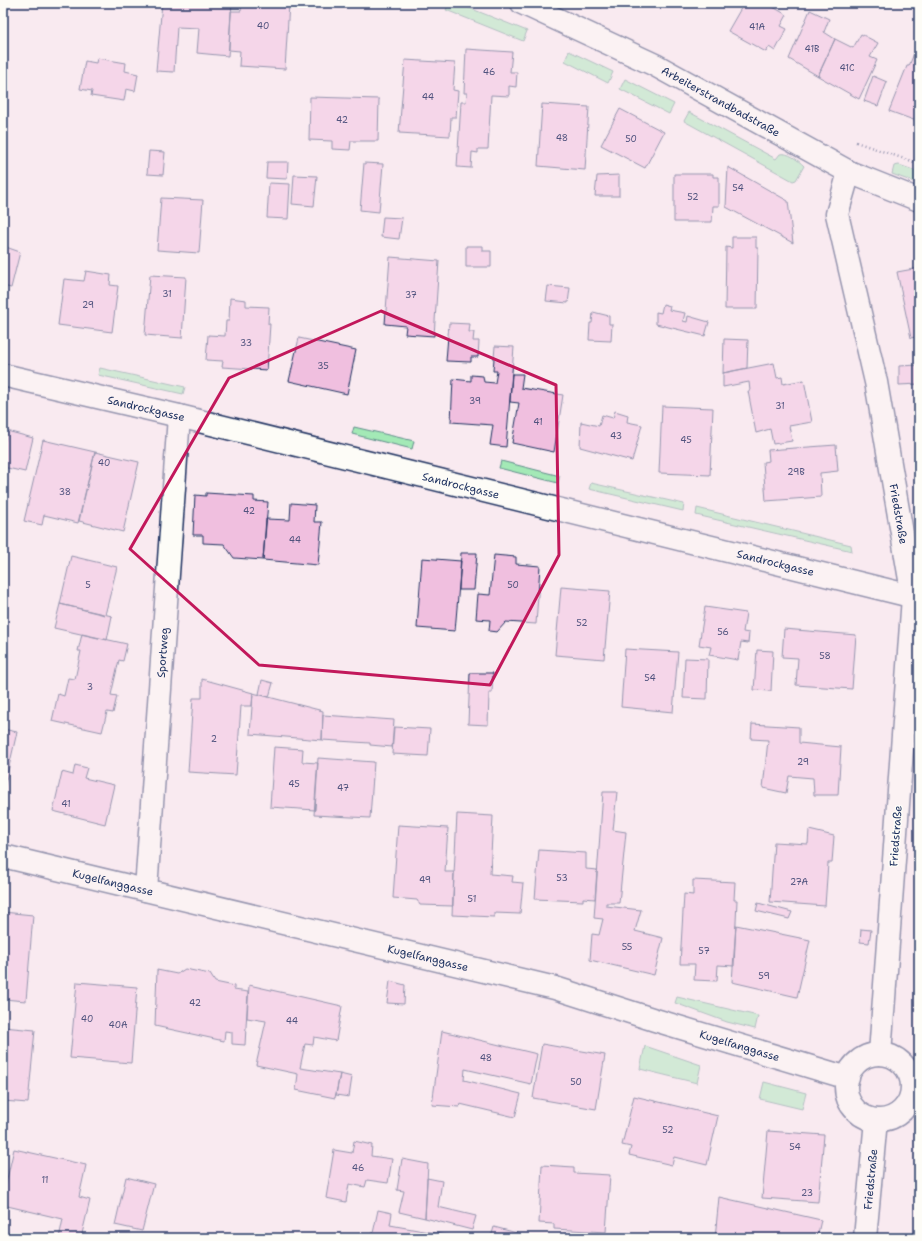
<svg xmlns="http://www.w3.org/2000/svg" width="922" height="1241" font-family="'Shantell Sans',sans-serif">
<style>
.green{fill:#a3e9b6;stroke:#5f8c8a}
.building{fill:#f0bfdf;stroke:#1b2f5e}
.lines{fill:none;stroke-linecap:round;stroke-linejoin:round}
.minor-casing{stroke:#1b2f5e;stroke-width:25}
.tertiary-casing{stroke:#1b2f5e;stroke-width:25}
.path{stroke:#1b2f5e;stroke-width:2.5;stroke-dasharray:1 3;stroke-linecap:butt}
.minor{stroke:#fdfcf7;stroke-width:22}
.tertiary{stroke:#fdfcf7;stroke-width:22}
.marked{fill:none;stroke:#c2185b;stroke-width:3;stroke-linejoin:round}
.labels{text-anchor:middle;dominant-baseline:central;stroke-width:3;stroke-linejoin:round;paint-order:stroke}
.number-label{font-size:9px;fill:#50537e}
.street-label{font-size:11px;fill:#1b2f5e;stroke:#fdfcf7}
</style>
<rect width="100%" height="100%" fill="#f9eaf0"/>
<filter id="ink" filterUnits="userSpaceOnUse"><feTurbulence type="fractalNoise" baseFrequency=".025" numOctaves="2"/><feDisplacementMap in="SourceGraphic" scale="8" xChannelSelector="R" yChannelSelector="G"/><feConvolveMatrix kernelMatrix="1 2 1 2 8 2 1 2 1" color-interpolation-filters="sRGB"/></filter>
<g filter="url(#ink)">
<path class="green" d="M449 3H457L527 31 523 41 446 10Z
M569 51 613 72 608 83 565 61Z
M625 79 674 104 669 114 620 89Z
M689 112 776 159 780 154C788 152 798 160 804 166L796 180 793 181 684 121Z
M899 165 919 172V184L892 174 894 166Z
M100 368 185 387 183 394 98 375Z
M354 427 414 441 412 449 352 434Z
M501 461 560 476 558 483 499 468Z
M591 483 684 504 683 511 589 489Z
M697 508 851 545 852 551 696 515Z
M677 997 758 1016 755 1029 727 1022 675 1003Z
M645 1046 701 1065 697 1083 640 1069Z
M764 1082 806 1093 802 1109 760 1099Z"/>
<path class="building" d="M162 3H232L228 56 197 53 199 28 177 27 174 72 156 71Z
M242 3H289L285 69 239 66 240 51 229 50 231 11H241Z
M744 3H766L787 15 781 26 787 29 775 51 769 47 766 52 728 31Z
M810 10 829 19 824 32 835 39 818 76 789 59Z
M861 34 878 43 870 57 877 60 859 99 818 76 835 39 853 48Z
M919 41V122L889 111 907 66H909Z
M466 49 512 52 510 72H517L516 87 509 86V96L491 95 488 149H478V153L472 152 471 168 457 167 461 102H466L467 93H464Z
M97 58 126 63 125 71 138 74 135 91 126 89 124 101 91 96 92 91 80 89 85 61 96 63Z
M405 60 455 63 453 90 458 91 456 117H451L450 136 399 133Z
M873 76 887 82 878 106 864 101Z
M310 97 379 99 378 141H351L350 150 332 149V141L309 140Z
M542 104 589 107 585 170 538 166Z
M620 109 664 132 645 168 601 145Z
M149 151 165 152 163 175 147 174Z
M267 162H288L287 179 266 178Z
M364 163 383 164 379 212 360 210Z
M728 167 788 201 793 243 726 207Z
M674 174H713V177H719V206H713L712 222H674Z
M294 175 317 176 314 206 292 204Z
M619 175V196H595L597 176Z
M269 183 290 184 288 219 267 218Z
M161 198 203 200 199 253 157 250Z
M383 217 402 218 399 239 381 237Z
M732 237H756V248H758L757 309H725L726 247 732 248Z
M3 246 20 252 11 288 3 286Z
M466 246H483V251H491V267H466Z
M390 257 439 261 434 336 405 334 406 326 385 324Z
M919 268V336L911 338 897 272Z
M86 271 111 275 110 285 118 286 112 332 58 325 64 279 84 281Z
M150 275 186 277 182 338 145 335Z
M548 286 570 288 568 303 546 301Z
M230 298 246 300V306L269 307 268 324H270L267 370 222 367 223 361 206 360 208 335 225 336 226 321H229Z
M663 304 670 306 669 310 685 313 683 321 687 322 688 316 709 322 705 336 656 324V312L661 313Z
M593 312 609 316V324H612L611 341 589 340 590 323H592Z
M449 323 470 324 469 332H474L473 341H479L478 357H471V362L446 361Z
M299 338 356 350 347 394 289 381Z
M724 339 748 340 747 368 723 373Z
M495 346 514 347 506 447 490 445 493 425 451 422 453 379 471 381V375L483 376 484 382 495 383 497 371H493Z
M918 352H919V384L899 385V366L919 365Z
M774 363 777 378 782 377 783 384 804 380 812 422 789 426 792 441 773 444 770 429 756 433 748 391H750L749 382 723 387V373Z
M512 374H523L521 388 563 395 554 452 512 443 519 403 510 402Z
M662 406 713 408 710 475 659 473Z
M615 411 628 415 627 422 642 425 632 461 580 447 581 422 599 426 602 415 613 418Z
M7 431 33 438 25 472 3 467V448Z
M43 440 95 452 78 523 44 515 42 525 24 521Z
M836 445 838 471 820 473 821 497 766 501 763 462 769 461 768 450Z
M95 452 139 462 123 532 79 521Z
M206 493 254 496V501L268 502 263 560 234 558 224 544 203 543V535H193L195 495 206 496Z
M291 503 315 505 314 522H322L318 565 263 560 266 519 290 520Z
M461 553H477L474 590H459Z
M494 555 516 557V564L540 566 536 624 506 622 497 632 489 631 490 620 476 619 478 594 490 595Z
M71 556 117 567 105 615 60 604Z
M422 558 461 561 455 631 417 628Z
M561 587 610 591 604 659 555 655Z
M60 604 112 616 107 640 54 628Z
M705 607 746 613 743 632 749 633 748 643 741 642 738 660 709 655 711 647 699 645Z
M784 629 856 635 852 689 796 685 798 658 782 657Z
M82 634 127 644 123 661 119 660 111 695 117 696 113 713 107 712 102 732 52 721 58 694 64 696 68 678 75 679 81 651H78Z
M625 649 678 652 673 712 621 707Z
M757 650 773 651 771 691 754 690Z
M685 658 708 659 707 699 683 698Z
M470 673H493L492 693H489L488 725 468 724Z
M202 679 253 693 252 706H241L236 775 188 772 193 698H202Z
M262 680 273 683 269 697 259 694Z
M253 693 323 711 322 740 250 734Z
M323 715 394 720 392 747 370 745V743L322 740Z
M752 724 799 727V743L841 747 838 795H814L813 778 789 776 786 793 763 788 768 740 751 739Z
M394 727 430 729 428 756 392 754Z
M3 729 17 732 3 793Z
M274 747 303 749 302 762 318 763 315 810 270 807Z
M318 758 374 762 370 818 314 815Z
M75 765 87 768 84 778 114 785 105 824 53 811 62 772 73 775Z
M603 792H617L613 830 626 832 619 903H606V906L641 910 635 931 663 938 654 975 590 960 592 934 599 935 603 919 594 918Z
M457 814 493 816 490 874 513 876 512 882 523 883 520 914 494 913V917L452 915Z
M398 825 448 828 445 872H454L453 906 420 905 417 900 393 898Z
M809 830 834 836 832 863H828L825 906 770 902 774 842 808 844Z
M539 850 586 853V869L597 870 595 899 583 898V901L535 899Z
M693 880 735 882 734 900H737L734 966 718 965 717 981 694 980 695 964H680L684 894 693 895Z
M758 903 792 912 789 919 756 911Z
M3 912 33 915 26 1001 3 999Z
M736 925 810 940 797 997 732 982Z
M861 929 871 930 869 943 860 942Z
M185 969 210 974 215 982 234 986V990L248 992 245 1045 232 1044V1032L225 1031 224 1041 155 1026 157 970 177 974Z
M390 981 405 985 404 1004 387 1003Z
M77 982 137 987 131 1063 70 1058Z
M249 985 342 1006 336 1041 314 1037 313 1045 305 1044 300 1068 340 1074 335 1098 296 1090 298 1074 256 1065 266 1021 247 1018Z
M3 1027 35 1030 28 1103 3 1101Z
M442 1031 537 1054 531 1084 465 1069 464 1080 521 1094 515 1117 460 1104 459 1107 432 1105Z
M542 1044 605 1055 596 1109 533 1098Z
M340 1074 352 1077 349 1097 336 1095Z
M634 1096 718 1116 707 1165 674 1157 672 1165 629 1155 631 1147 622 1145Z
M768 1131 824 1135 818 1202 762 1198Z
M354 1141 372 1145 371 1156 392 1159 388 1183 367 1180 365 1187 349 1184 346 1202 326 1198 334 1150 352 1153Z
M14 1149 86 1165 79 1197 90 1200 81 1238H59L63 1219 3 1205V1196Z
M402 1159 428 1164 425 1218 399 1212 404 1191 397 1190Z
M542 1165 574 1167V1173L610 1175 606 1232 554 1229V1224L539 1223Z
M126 1177 154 1184 142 1231 115 1225Z
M427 1178 442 1181 438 1207 476 1216 472 1230 425 1218Z
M719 1197 821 1220 817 1238H715Z
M378 1210 392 1213 390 1225 451 1236 450 1238H372Z
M494 1227 517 1233 515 1238 491 1237Z"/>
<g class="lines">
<defs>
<g id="minor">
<path id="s1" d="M849 172 837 214 876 382 913 597 880 1054"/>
<path id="s2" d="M3 375 179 416 919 598"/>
<path id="s3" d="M3 856 555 988 655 1020 848 1078"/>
<path id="s4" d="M146 890 179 416"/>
<circle cx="879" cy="1087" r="33"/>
<path id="s5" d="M865 1238 876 1120"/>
</g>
<g id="tertiary">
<path id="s6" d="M522 3 655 65 849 172 919 200"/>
</g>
</defs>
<use href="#minor" class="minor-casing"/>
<use href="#tertiary" class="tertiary-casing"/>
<path class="path" d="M856 142 919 164"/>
<use href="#minor" class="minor"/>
<use href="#tertiary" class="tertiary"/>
</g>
</g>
<path d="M0 0H922V1241H0ZM381 311 556 385 559 555 490 685 259 665 130 549 229 378Z" fill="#f9eaf0" fill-opacity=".55" fill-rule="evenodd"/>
<path class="marked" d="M381 311 556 385 559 555 490 685 259 665 130 549 229 378Z"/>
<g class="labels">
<g class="number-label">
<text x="263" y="26">40</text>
<text x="757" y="27">41A</text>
<text x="812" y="49">41B</text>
<text x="847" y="68">41C</text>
<text x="489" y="72">46</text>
<text x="428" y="97">44</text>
<text x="342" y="120">42</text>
<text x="562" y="138">48</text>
<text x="631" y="139">50</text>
<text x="738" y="188">54</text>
<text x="693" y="197">52</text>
<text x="167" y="294">31</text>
<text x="411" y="295">37</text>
<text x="88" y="305">29</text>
<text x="246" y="343">33</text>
<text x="323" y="366">35</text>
<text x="475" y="401">39</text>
<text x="780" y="406">31</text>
<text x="538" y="422">41</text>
<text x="616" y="436">43</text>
<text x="686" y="440">45</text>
<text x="104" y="463">40</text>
<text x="796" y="472">29B</text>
<text x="65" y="492">38</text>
<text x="249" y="511">42</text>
<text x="295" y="540">44</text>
<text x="88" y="585">5</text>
<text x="513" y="585">50</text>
<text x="582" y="623">52</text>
<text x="723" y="632">56</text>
<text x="825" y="656">58</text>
<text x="650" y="678">54</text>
<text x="90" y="687">3</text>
<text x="214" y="739">2</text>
<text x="803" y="762">29</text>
<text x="294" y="784">45</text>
<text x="343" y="788">47</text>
<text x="66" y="804">41</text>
<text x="562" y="878">53</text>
<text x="425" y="880">49</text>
<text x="799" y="882">27A</text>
<text x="472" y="899">51</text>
<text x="627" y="947">55</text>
<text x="704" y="951">57</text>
<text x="764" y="976">59</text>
<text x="195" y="1003">42</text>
<text x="87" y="1019">40</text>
<text x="292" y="1021">44</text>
<text x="118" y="1025">40A</text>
<text x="486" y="1058">48</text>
<text x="576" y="1082">50</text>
<text x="668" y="1130">52</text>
<text x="795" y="1147">54</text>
<text x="358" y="1168">46</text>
<text x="45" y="1180">11</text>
<text x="807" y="1193">23</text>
</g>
<g class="street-label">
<text stroke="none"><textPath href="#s6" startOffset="222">Arbeiterstrandbadstraße</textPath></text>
<text stroke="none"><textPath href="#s2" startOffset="147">Sandrockgasse</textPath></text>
<text stroke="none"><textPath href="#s2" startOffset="471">Sandrockgasse</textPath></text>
<text stroke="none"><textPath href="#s1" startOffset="350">Friedstraße</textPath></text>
<text stroke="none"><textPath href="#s2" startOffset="795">Sandrockgasse</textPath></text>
<text stroke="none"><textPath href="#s4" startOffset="238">Sportweg</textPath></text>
<text transform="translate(896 836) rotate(-86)">Friedstraße</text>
<text stroke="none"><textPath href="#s3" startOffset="113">Kugelfanggasse</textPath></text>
<text stroke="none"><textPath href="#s3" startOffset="437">Kugelfanggasse</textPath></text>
<text stroke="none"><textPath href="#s3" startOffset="761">Kugelfanggasse</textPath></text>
<text stroke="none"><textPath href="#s5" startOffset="59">Friedstraße</textPath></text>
</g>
</g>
<rect width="922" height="1241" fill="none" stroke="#fdfcf7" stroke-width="16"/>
<rect x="8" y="8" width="906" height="1225" fill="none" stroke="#1b2f5e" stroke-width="1.5" filter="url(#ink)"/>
</svg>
